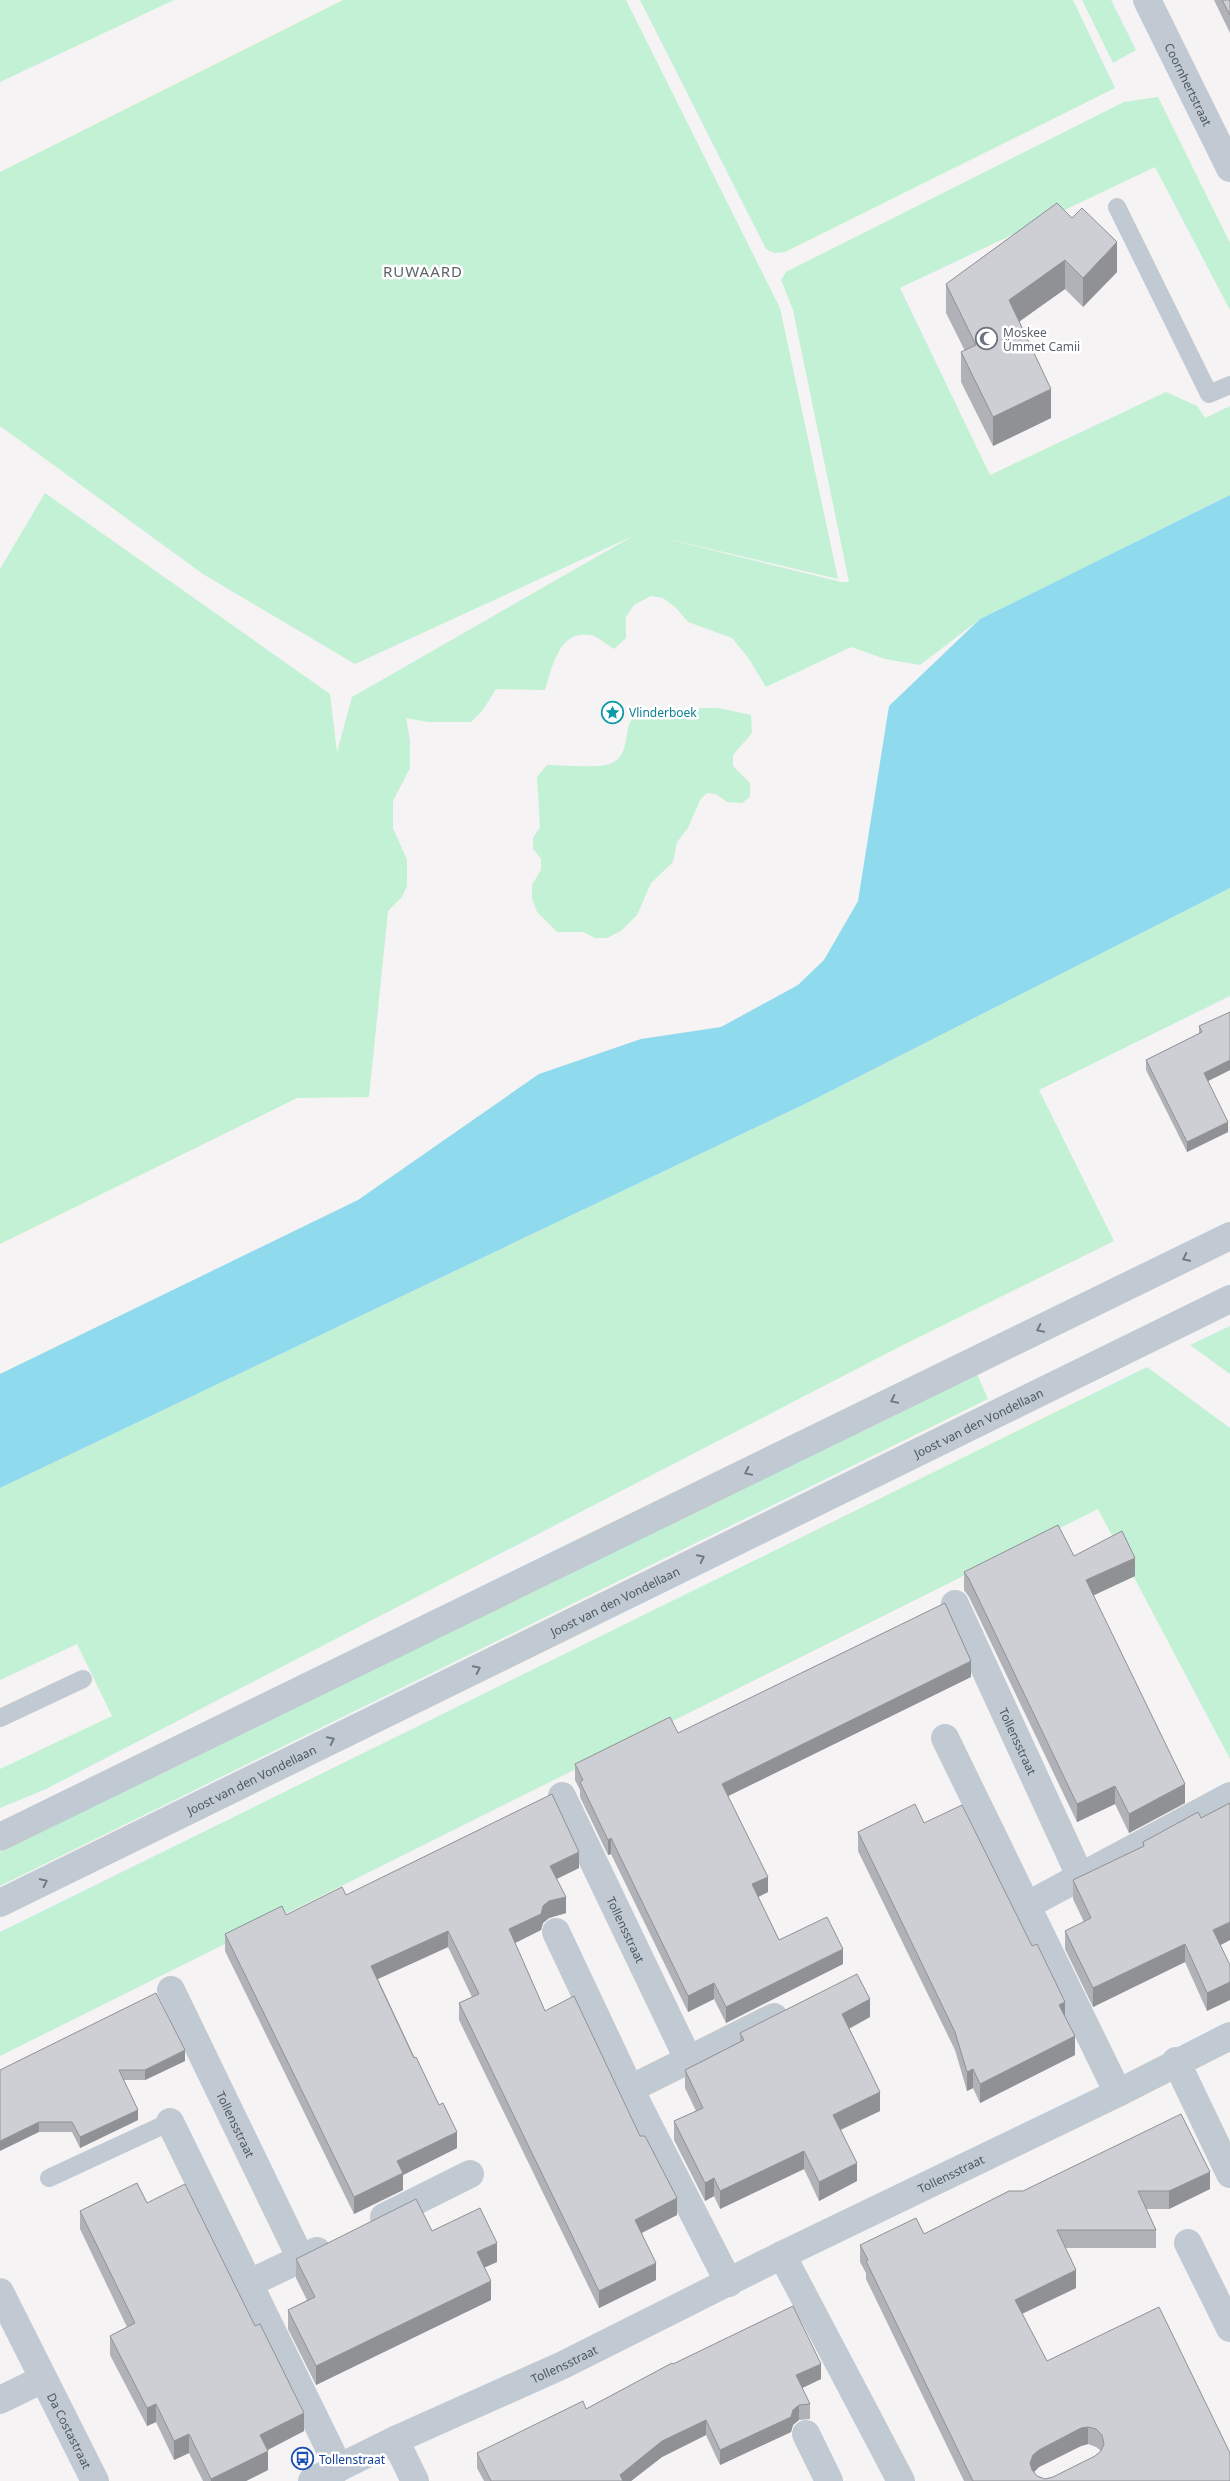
<svg xmlns="http://www.w3.org/2000/svg" width="1230" height="2481" font-family="'Noto Sans',sans-serif">
<style>
.green{fill:#c3f1d5}
.water{fill:#90daee}
.lines{fill:none;stroke-linecap:round;stroke-linejoin:round}
.service{stroke:#c1cad2;stroke-width:18}
.minor{stroke:#c1cad2;stroke-width:28}
.tertiary{stroke:#c1cad2;stroke-width:28}
.wall{fill:#b0b2b7;fill-rule:evenodd}
.shaded-wall{fill:#909195}
.building{fill:#cdcfd5;stroke:#909195;fill-rule:evenodd}
.oneway{stroke:#6e7983}
.labels{text-anchor:middle;dominant-baseline:central;stroke-width:5;stroke-linejoin:round;paint-order:stroke}
.street-label{font-size:12px;fill:#4a5661;stroke:#fff}
.worship-label{font-size:12px;fill:#5b616d;stroke:#fff;text-anchor:start}
.culture-label{font-size:12px;fill:#0d838f;stroke:#fff;text-anchor:start}
.transit-label{font-size:12px;fill:#164399;stroke:#fff;text-anchor:start}
.quarter-label{font-size:15px;letter-spacing:1px;fill:#5f6368;stroke:#fff}
</style>
<rect width="100%" height="100%" fill="#f5f3f3"/>
<path class="green" d="M0 0H174L0 82Z
M343 0H626L780 308 838 579 651 535 841 582H849L793 310 781 280 786 272 1124 102 1158 97 1230 243V310L1155 167 900 288 990 475 1166 392 1197 406 1205 418 1230 406V495L980 619 920 665 885 659 851 647 766 687 749 659 732 638 688 622 675 607 663 598 651 596 634 605 626 617V638L614 649C607 645 598 636 590 635 559 629 552 668 545 690L496 689 483 710 471 722H428L406 718 410 741V768L393 801V828L407 860V886L402 897 388 911 369 1097 297 1098 0 1244V569L45 493 330 694 337 752 352 697 633 536 355 664 203 574 0 426V172Z
M640 0H1073L1115 88 785 252 774 253 766 249Z
M1082 0H1111L1136 50 1113 63Z
M666 708H718L751 715 752 733 733 755V766L750 783V797L742 803 727 802 716 794 707 793 700 800 688 828 677 842 673 862 651 883 637 915 621 931 607 938H595L583 932H557L537 912 532 898V885L541 870V859L533 849V838L540 827 537 777 547 765C564 765 590 768 606 765 633 759 622 729 633 718 641 710 656 710 666 708Z
M1230 888V996L1039 1090 1114 1241 903 1345 46 1789 0 1808V1769L112 1716 77 1644 0 1680V1488L811 1101Z
M1230 1326V1374L1190 1345Z
M1147 1367 1230 1428V1759L1098 1509 0 2056V1932Z
M977 1374 988 1399 0 1886V1852Z"/>
<path class="water" d="M1230 495V888L811 1101 0 1488V1374L358 1200 539 1074 641 1039 721 1027 798 985 824 960 858 901 889 706 980 619Z"/>
<g class="lines">
<path class="service" d="M1117 207 1209 394 1230 385
M0 1718 83 1679
M49 2178 170 2122"/>
<g class="minor">
<path id="s1" d="M1147 0 1230 168"/>
<path id="s2" d="M955 1604 1081 1878"/>
<path d="M945 1738 1118 2093"/>
<path id="s3" d="M562 1796 689 2061"/>
<path d="M1026 1906 1230 1796"/>
<path d="M556 1932 630 2089 729 2283"/>
<path id="s4" d="M171 1990 301 2259"/>
<path d="M1176 2061 1230 2174"/>
<path d="M630 2089 774 2017"/>
<path d="M170 2122 339 2468"/>
<path d="M384 2217 470 2174"/>
<path d="M1188 2243 1230 2328"/>
<path d="M782 2255 901 2481"/>
<path d="M248 2284 317 2251"/>
<path id="s5" d="M0 2292 95 2481"/>
<path d="M0 2400 43 2379"/>
<path d="M806 2434 829 2481"/>
<path d="M395 2440 415 2481"/>
<path id="s6" d="M312 2481 395 2440 563 2365 782 2255 1118 2093 1230 2036"/>
</g>
<g class="tertiary">
<path d="M0 1837 1230 1236"/>
<path id="s7" d="M0 1903 1230 1299"/>
</g>
</g>
<path class="wall" d="M1214 0H1230V33Z
M1057 203 1117 272 1083 307 1065 289 1019 321 1051 418 993 446 961 382V352L965 351 946 313V284Z
M1199 1026 1230 1070 1208 1081 1228 1132 1187 1152 1146 1070V1060L1199 1034Z
M1074 1556 1135 1576 1093 1595 1185 1803 1129 1833 1115 1804 1077 1822 969 1597 964 1590V1572Z
M971 1677 728 1796 768 1892 758 1897 779 1940 843 1964 726 2023 714 1999 688 2012 611 1854 608 1855 580 1797V1790L575 1780V1764L678 1733Z
M924 1823 1065 2017 1075 2055 980 2103 973 2088 967 2091 955 2050 858 1851V1832Z
M1143 1842 1230 1940 1220 1945 1207 2011 1185 1962 1093 2007 1065 1949V1931L1084 1922 1073 1899V1880L1143 1847Z
M579 1868 557 1879 566 1913 549 1918 543 1923 541 1930 515 1943 545 2011 677 2215 642 2233 656 2280 599 2308 459 2020V2003L472 1997 448 1947 378 1979 457 2148 403 2175V2190L354 2214 225 1951V1934L286 1915 346 1895Z
M870 2017 849 2029 880 2111 841 2130 857 2181 819 2201 804 2169 720 2209 714 2196 705 2201 674 2140V2121L696 2111 685 2088V2070L740 2042V2033Z
M185 2061 145 2080H124L138 2120 80 2148 72 2132H39L0 2070Z
M1210 2189 1169 2209H1146L1156 2230V2248H1065L1076 2288 1022 2314 1047 2361 1230 2481H964L866 2279V2273L860 2262V2245L924 2234 1009 2191ZM1088 2444 1096 2447 1101 2451 1095 2456 1053 2477 1045 2479 1037 2476 1034 2472 1039 2467 1081 2446Z
M147 2203 304 2431 267 2450 268 2470 246 2481H203L189 2453 174 2460 156 2422 147 2426 110 2355V2336L127 2327 80 2229V2211Z
M432 2231 497 2262 484 2267 491 2300 316 2385 288 2329V2310L307 2300 296 2278V2259Z
M673 2364 821 2379 802 2388 810 2404V2419L799 2420 793 2425 791 2432 720 2465 706 2435 662 2457 631 2481H484L477 2468V2453L586 2409Z"/>
<path class="shaded-wall" d="M1117 242V272L1083 307V278Z
M1065 260V289L1009 329V300Z
M1051 389V418L993 446V417Z
M1230 1060V1070L1204 1083V1073Z
M1228 1122V1132L1187 1152V1142Z
M1135 1558V1576L1086 1599V1580Z
M971 1661V1677L722 1799V1784Z
M1185 1784V1803L1129 1833V1814Z
M1115 1786V1804L1077 1822V1804Z
M611 1838V1854L608 1855V1840Z
M579 1852V1868L550 1882V1866Z
M768 1877V1892L752 1900V1884Z
M566 1897V1913L549 1918 543 1923 541 1930 509 1946V1929L543 1906 549 1901Z
M1230 1922V1940L1213 1949V1930Z
M448 1931V1947L371 1982V1966Z
M1185 1944V1962L1093 2007V1988Z
M843 1949V1964L726 2023V2007Z
M1230 1982V2000L1207 2011V1993Z
M714 1983V1999L688 2012V1996Z
M870 1999V2017L842 2032V2014Z
M1065 2002V2020L1059 2005Z
M1075 2036V2055L980 2103V2084Z
M185 2050V2061L145 2080V2070Z
M973 2069V2088L967 2091V2072Z
M880 2092V2111L833 2133V2115Z
M138 2110V2120L80 2148V2137Z
M39 2122V2132L0 2151V2141Z
M457 2132V2148L403 2175V2190L354 2214V2197L397 2161Z
M804 2151V2169L720 2209V2191Z
M857 2163V2181L819 2201V2182Z
M1210 2172V2189L1169 2209V2191Z
M714 2178V2196L705 2201V2183Z
M677 2198V2215L635 2236V2220Z
M497 2243V2262L477 2271V2252Z
M656 2263V2280L599 2308V2291Z
M1076 2270V2288L1015 2317V2300Z
M491 2281V2300L316 2385V2366Z
M821 2364V2379L796 2391V2375Z
M156 2404V2422L147 2426V2408Z
M799 2405V2420L793 2425 791 2432 720 2465V2450L793 2410Z
M304 2413V2431L260 2454V2435Z
M706 2420V2435L662 2457 631 2481H620V2475L662 2441Z
M1088 2427V2444L1081 2446 1039 2467 1033 2473 1030 2463 1033 2455 1039 2450 1081 2428Z
M189 2434V2453L174 2460V2441Z
M268 2451V2470L246 2481H211V2479Z"/>
<path class="building" d="M1222 0H1230V15Z
M1057 203 1072 218 1082 208 1117 242 1083 278 1065 260 1009 300 1051 389 993 417 961 352 976 345 946 284Z
M1230 1012V1060L1204 1073 1228 1122 1187 1142 1146 1060 1202 1032 1199 1026Z
M1058 1525 1074 1556 1122 1531 1135 1558 1086 1580 1185 1784 1129 1814 1115 1786 1077 1804 969 1579 964 1572Z
M945 1603 971 1661 722 1784 768 1877 752 1884 779 1940 827 1917 843 1949 726 2007 714 1983 688 1996 611 1838 608 1840 580 1782 583 1780 575 1764 670 1717 678 1733Z
M552 1794 579 1852 550 1866 566 1897 549 1901 543 1906 541 1914 509 1929 545 2011 574 1996 640 2136H645L677 2198 635 2220 656 2263 599 2291 459 2003 479 1994 448 1931 371 1966 414 2058 416 2057 439 2105 443 2103 457 2132 397 2161 403 2173 354 2197 225 1934 282 1906 286 1915 342 1887 346 1895Z
M1230 1803V1922L1213 1930 1230 1965V1982L1207 1993 1185 1944 1093 1988 1065 1931 1091 1918 1073 1880 1144 1846 1143 1842 1198 1812 1201 1818Z
M915 1804 924 1823 962 1805 1032 1946 1037 1944 1065 2002 1059 2005 1075 2036 980 2084 973 2069 967 2072 955 2032 858 1832Z
M857 1974 870 1999 842 2014 880 2092 833 2115 857 2163 819 2182 804 2151 720 2191 714 2178 705 2183 674 2121 703 2108 685 2070 744 2040 740 2033Z
M156 1993 185 2050 145 2070H119L138 2110 80 2137 72 2122H39L0 2141V2070Z
M1181 2114 1210 2172 1169 2191H1138L1156 2230H1057L1076 2270 1015 2300 1047 2361 1159 2307 1230 2453V2481H973L866 2261 868 2260 860 2245 916 2218 924 2234 1009 2191H1023ZM1088 2427 1096 2429 1102 2435 1104 2444 1101 2451 1095 2456 1053 2477 1045 2479 1037 2476 1032 2470 1030 2463 1033 2455 1039 2450 1081 2428Z
M137 2183 147 2203 185 2184 255 2326 260 2324 304 2413 260 2435 268 2451 211 2479 189 2434 174 2441 156 2404 147 2408 110 2336 135 2323 80 2211Z
M416 2199 432 2231 480 2208 497 2243 477 2252 491 2281 316 2366 288 2310 315 2297 296 2259Z
M793 2306 821 2364 796 2375 810 2404 799 2405 793 2410 791 2417 720 2450 706 2420 662 2441 620 2475 623 2481H491L477 2453 583 2401 586 2409 672 2363 673 2364Z"/>
<defs><path id="oneway-chevron" d="M-2-3.5L2.5 0L-2 3.5" fill="none" stroke-width="1.6" stroke-linecap="round" stroke-linejoin="round" transform="scale(1.25)"/></defs>
<g class="oneway">
<use href="#oneway-chevron" transform="translate(1186 1258) rotate(154)"/>
<use href="#oneway-chevron" transform="translate(1040 1329) rotate(154)"/>
<use href="#oneway-chevron" transform="translate(894 1400) rotate(154)"/>
<use href="#oneway-chevron" transform="translate(748 1472) rotate(154)"/>
<use href="#oneway-chevron" transform="translate(701 1558) rotate(-26)"/>
<use href="#oneway-chevron" transform="translate(477 1669) rotate(-26)"/>
<use href="#oneway-chevron" transform="translate(331 1740) rotate(-26)"/>
<use href="#oneway-chevron" transform="translate(44 1882) rotate(-26)"/>
</g>
<defs>
<symbol id="mosque-ring" viewBox="-11 -11 22 22"><circle r="9.5" fill="#fff" stroke="#6b7280" stroke-width="1.5"/><path d="M3.5-4.9A6 6 0 1 0 3.5 4.9A5 5 0 1 1 3.5-4.9Z" fill="#6b7280"/></symbol>
<symbol id="sight-ring" viewBox="-11 -11 22 22"><circle r="9.5" fill="#fff" stroke="#0f9aa8" stroke-width="1.5"/><path d="M0-6L1.8-2.2L6-1.7L2.9 1.2L3.7 5.4L0 3.3L-3.7 5.4L-2.9 1.2L-6-1.7L-1.8-2.2Z" fill="#0f9aa8"/></symbol>
<symbol id="bus-ring" viewBox="-11 -11 22 22"><circle r="9.5" fill="#fff" stroke="#1a4fb4" stroke-width="1.5"/><path d="M-5-6H5V4H4V6H2V4H-2V6H-4V4H-5ZM-3.5-4V0h7V-4ZM-3.5 1.2v1.5H-2V1.2ZM2 1.2v1.5H3.5V1.2Z" fill="#1a4fb4"/></symbol>
</defs>
<g fill-rule="evenodd">
<use href="#mosque-ring" x="974" y="326" width="25" height="25"/>
<use href="#sight-ring" x="600" y="700" width="25" height="25"/>
<use href="#bus-ring" x="290" y="2446" width="25" height="25"/>
</g>
<g class="labels">
<g class="street-label">
<text stroke="none"><textPath href="#s1" startOffset="94">Coornhertstraat</textPath></text>
<text stroke="none"><textPath href="#s7" startOffset="1090">Joost van den Vondellaan</textPath></text>
<text stroke="none"><textPath href="#s7" startOffset="685">Joost van den Vondellaan</textPath></text>
<text stroke="none"><textPath href="#s2" startOffset="151">Tollensstraat</textPath></text>
<text stroke="none"><textPath href="#s7" startOffset="280">Joost van den Vondellaan</textPath></text>
<text stroke="none"><textPath href="#s3" startOffset="148">Tollensstraat</textPath></text>
<text stroke="none"><textPath href="#s4" startOffset="149">Tollensstraat</textPath></text>
<text stroke="none"><textPath href="#s6" startOffset="709">Tollensstraat</textPath></text>
<text stroke="none"><textPath href="#s6" startOffset="278">Tollensstraat</textPath></text>
<text stroke="none"><textPath href="#s5" startOffset="155">Da Costastraat</textPath></text>
</g>
<g class="worship-label">
<text x="1003" y="332">Moskee<tspan x="1003" dy="14">Ümmet Camii</tspan></text>
</g>
<g class="culture-label">
<text x="629" y="712">Vlinderboek</text>
</g>
<g class="transit-label">
<text x="319" y="2459">Tollenstraat</text>
</g>
<g class="quarter-label">
<text x="423" y="271">RUWAARD</text>
</g>
</g>
</svg>
